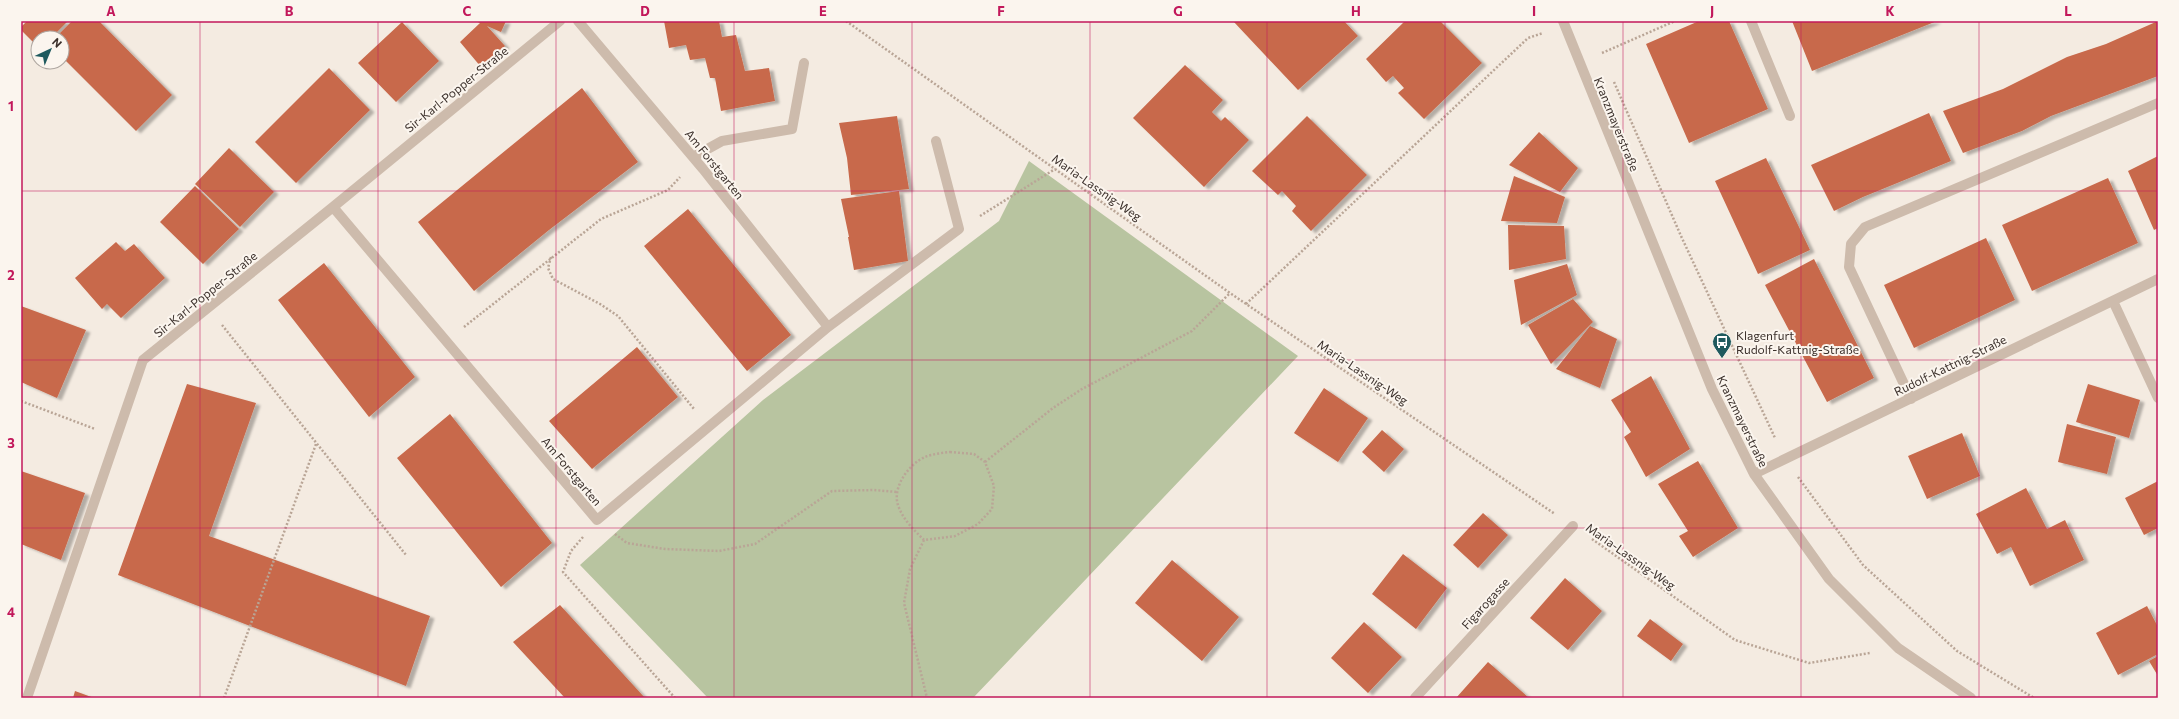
<svg xmlns="http://www.w3.org/2000/svg" width="2179" height="719" font-family="Commissioner,sans-serif">
<style>
.green{fill:#b8c4a0}
.building{fill:#c8694b;filter:url(#shadow)}
.lines{fill:none;stroke-linecap:round;stroke-linejoin:round}
.path{stroke:#b9a596;stroke-width:2.5;stroke-dasharray:2 2;stroke-linecap:butt}
.minor{stroke:#cdbbac;stroke-width:10}
.grid{fill:none;stroke:#c2185b;stroke-width:1;stroke-opacity:0.55}
.labels{text-anchor:middle;dominant-baseline:central;stroke-width:4;stroke-linejoin:round;paint-order:stroke}
.street-label{font-size:12px;fill:#3b302b;stroke:#fbf5ee}
.poi-label{font-size:12px;fill:#3b302b;stroke:#fbf5ee;text-anchor:start}
.neatline{fill:none;stroke:#c2185b;stroke-width:1.5}
.grid-label{font-size:13px;text-anchor:middle;font-weight:bold;fill:#c2185b}
</style>
<defs>
<filter id="shadow"><feDropShadow dx="4.5" dy="2.5" stdDeviation="1" flood-color="#0004"/></filter>
</defs>
<rect width="100%" height="100%" fill="#f4ebe1"/>
<path class="green" d="M1029 161 1298 356 973 698H708L580 565 763 400 999 221Z"/>
<path class="building" d="M27 21H68L51 38H38V47L21 30V27Z
M72 21H99L172 95 136 131 62 57V38H55Z
M475 21H506L501 32 487 26 505 46 481 67 460 42 480 23Z
M664 21H719L722 37 736 35 745 71 769 68 775 101 721 111 715 78H710L705 58 690 60 686 45 669 48Z
M1233 21H1344L1358 36 1298 90Z
M1405 21H1440L1482 63 1424 119 1398 93 1404 88 1393 76 1386 82 1366 59Z
M1699 21H1729L1768 109 1689 143 1646 44Z
M1792 21H1937L1812 71Z
M2158 21V76L2051 116 2022 131 1963 153 1943 111 2003 89 2067 57 2106 44Z
M402 22 439 61 396 102 358 63Z
M1185 65 1223 100 1212 112 1221 121 1225 117 1249 140 1204 187 1133 118Z
M329 68 370 110 296 183 255 142Z
M582 88 638 162 549 230 474 291 418 222Z
M1929 113 1951 161 1863 197 1834 211 1811 165Z
M897 116 909 189 851 195 847 158 839 123Z
M1307 116 1367 175 1311 231 1292 211 1296 206 1282 191 1278 195 1252 171Z
M1539 132 1578 168 1560 192 1509 165Z
M229 148 274 192 240 227 195 184Z
M2158 156V228L2154 230 2128 171Z
M1766 158 1810 250 1758 274 1715 181Z
M1514 176 1565 197 1557 223 1501 221Z
M2108 178 2138 243 2032 291 2002 225Z
M195 186 239 229 203 264 160 222Z
M899 191 908 261 854 270 848 237 856 235 849 237 841 199Z
M688 209 791 335 747 371 644 246Z
M1508 225 1564 226 1566 259 1509 270Z
M1986 238 2015 300 1914 348 1884 285Z
M116 242 125 251 134 244 165 278 121 318 107 304 102 309 75 278Z
M1814 259 1874 378 1827 402 1765 285Z
M324 263 415 377 369 417 278 300Z
M1567 264 1577 295 1521 325 1514 280Z
M1573 299 1593 322 1551 364 1528 325Z
M21 306 86 330 57 398 21 382Z
M1590 326 1617 339 1600 388 1556 369Z
M637 347 678 397 592 469 549 421Z
M1651 376 1690 449 1646 477 1624 437 1631 432 1611 400Z
M187 384 256 403 209 536 430 616 406 686 118 575Z
M2088 384 2140 400 2129 438 2076 422Z
M1324 388 1368 418 1338 462 1294 433Z
M450 414 552 543 501 587 397 458Z
M2067 424 2116 437 2107 474 2058 462Z
M1382 430 1404 449 1384 472 1362 452Z
M1962 433 1980 476 1927 499 1908 456Z
M1698 461 1738 528 1693 557 1679 536 1688 531 1658 484Z
M21 471 85 493 61 560 21 544Z
M2158 481V528L2144 535 2125 498Z
M2026 488 2047 529 2065 520 2084 560 2030 586 2011 547 1997 554 1976 514Z
M1483 513 1508 535 1478 568 1453 545Z
M1403 554 1447 588 1416 629 1372 594Z
M1172 560 1239 617 1202 661 1135 603Z
M1565 578 1602 611 1568 650 1530 618Z
M560 605 645 698H565L513 642Z
M2147 606 2158 627V654L2118 675 2096 633Z
M1650 619 1683 644 1671 661 1637 636Z
M1364 622 1402 657 1368 693 1331 658Z
M2158 656V676L2149 661Z
M1488 662 1529 698H1456Z
M75 691 94 698H73Z"/>
<g class="lines">
<path class="path" d="M846 21 1230 293 1555 514
M1602 53 1675 21
M1614 82 1681 236 1775 438
M980 216 1055 169
M551 257 548 268 553 279 600 304 618 316 694 409
M1246 304 1528 38 1543 33
M222 325 406 555
M464 327 601 219 668 190 680 177
M21 401 95 429
M950 452 974 454 985 462 994 486 992 509 978 524 955 536 924 540C914 530 903 520 898 505 892 487 909 464 925 457 932 454 942 453 950 452Z
M985 462 1053 408 1082 389 1192 331 1230 293
M1798 477 1863 565 1957 651 2034 698
M615 534 627 543 665 549 719 551 755 544 832 491 874 490 897 492
M583 537 571 551 563 572 675 698
M1592 539 1735 640 1809 663 1870 653
M924 540 910 569 904 603 927 698
M224 698 316 444"/>
<path class="minor" d="M578 21 703 169 828 327
M1563 21 1712 389 1754 474 1829 579 1898 648 1971 698
M1751 21 1790 116
M693 157 722 141 792 129 804 63
M333 207 597 520 828 327 959 229 936 141
M2113 301 2158 398
M1911 399 1849 267 1851 244 1865 227 2158 103
M1754 474 2158 279
M27 698 143 360 333 207 560 21
M1415 698 1573 526"/>
</g>
<path class="grid" d="M200 21V698M378 21V698M556 21V698M734 21V698M912 21V698M1090 21V698M1267 21V698M1445 21V698M1623 21V698M1801 21V698M1979 21V698M21 191H2158M21 360H2158M21 528H2158"/>
<defs>
<symbol id="bus-pin" viewBox="-11 -11 22 30"><path d="M0 17L-7.5 6A9.5 9.5 0 1 1 7.5 6Z" fill="#1f5a5e" stroke="#fbf5ee"/><path d="M-5-6H5V4H4V6H2V4H-2V6H-4V4H-5ZM-3.5-4V0h7V-4ZM-3.5 1.2v1.5H-2V1.2ZM2 1.2v1.5H3.5V1.2Z" fill="#fff"/></symbol>
</defs>
<g fill-rule="evenodd">
<use href="#bus-pin" x="1711" y="331" width="22" height="30"/>
</g>
<g class="labels">
<g class="street-label">
<text transform="translate(456 89) rotate(-39)">Sir-Karl-Popper-Straße</text>
<text transform="translate(1617 124) rotate(68)">Kranzmayerstraße</text>
<text transform="translate(715 164) rotate(51)">Am Forstgarten</text>
<text transform="translate(1097 187) rotate(35)">Maria-Lassnig-Weg</text>
<text transform="translate(205 294) rotate(-39)">Sir-Karl-Popper-Straße</text>
<text transform="translate(1950 365) rotate(-26)">Rudolf-Kattnig-Straße</text>
<text transform="translate(1363 372) rotate(34)">Maria-Lassnig-Weg</text>
<text transform="translate(1743 421) rotate(64)">Kranzmayerstraße</text>
<text transform="translate(572 471) rotate(50)">Am Forstgarten</text>
<text transform="translate(1631 556) rotate(35)">Maria-Lassnig-Weg</text>
<text transform="translate(1485 603) rotate(-48)">Figarogasse</text>
</g>
<g class="poi-label">
<text x="1736" y="335">Klagenfurt<tspan x="1736" dy="14">Rudolf-Kattnig-Straße</tspan></text>
</g>
</g>
<rect width="2179" height="719" fill="none" stroke="#fbf5ee" stroke-width="44"/>
<g transform="translate(50 50) rotate(44)"><circle r="19" fill="#fbf5ee" stroke="#aea6a0"/>
<path d="M0-3L7 15L0 10L-7 15Z" fill="#1f5a5e"/>
<text y="-6" font-size="11" font-weight="bold" text-anchor="middle" fill="#3b302b">N</text>
</g>
<rect x="22" y="22" width="2135" height="675" class="neatline"/>
<g class="grid-label">
<text x="111" y="16">A</text>
<text x="289" y="16">B</text>
<text x="467" y="16">C</text>
<text x="645" y="16">D</text>
<text x="823" y="16">E</text>
<text x="1001" y="16">F</text>
<text x="1178" y="16">G</text>
<text x="1356" y="16">H</text>
<text x="1534" y="16">I</text>
<text x="1712" y="16">J</text>
<text x="1890" y="16">K</text>
<text x="2068" y="16">L</text>
<text x="11" y="111">1</text>
<text x="11" y="280">2</text>
<text x="11" y="448">3</text>
<text x="11" y="617">4</text>
</g>
</svg>
